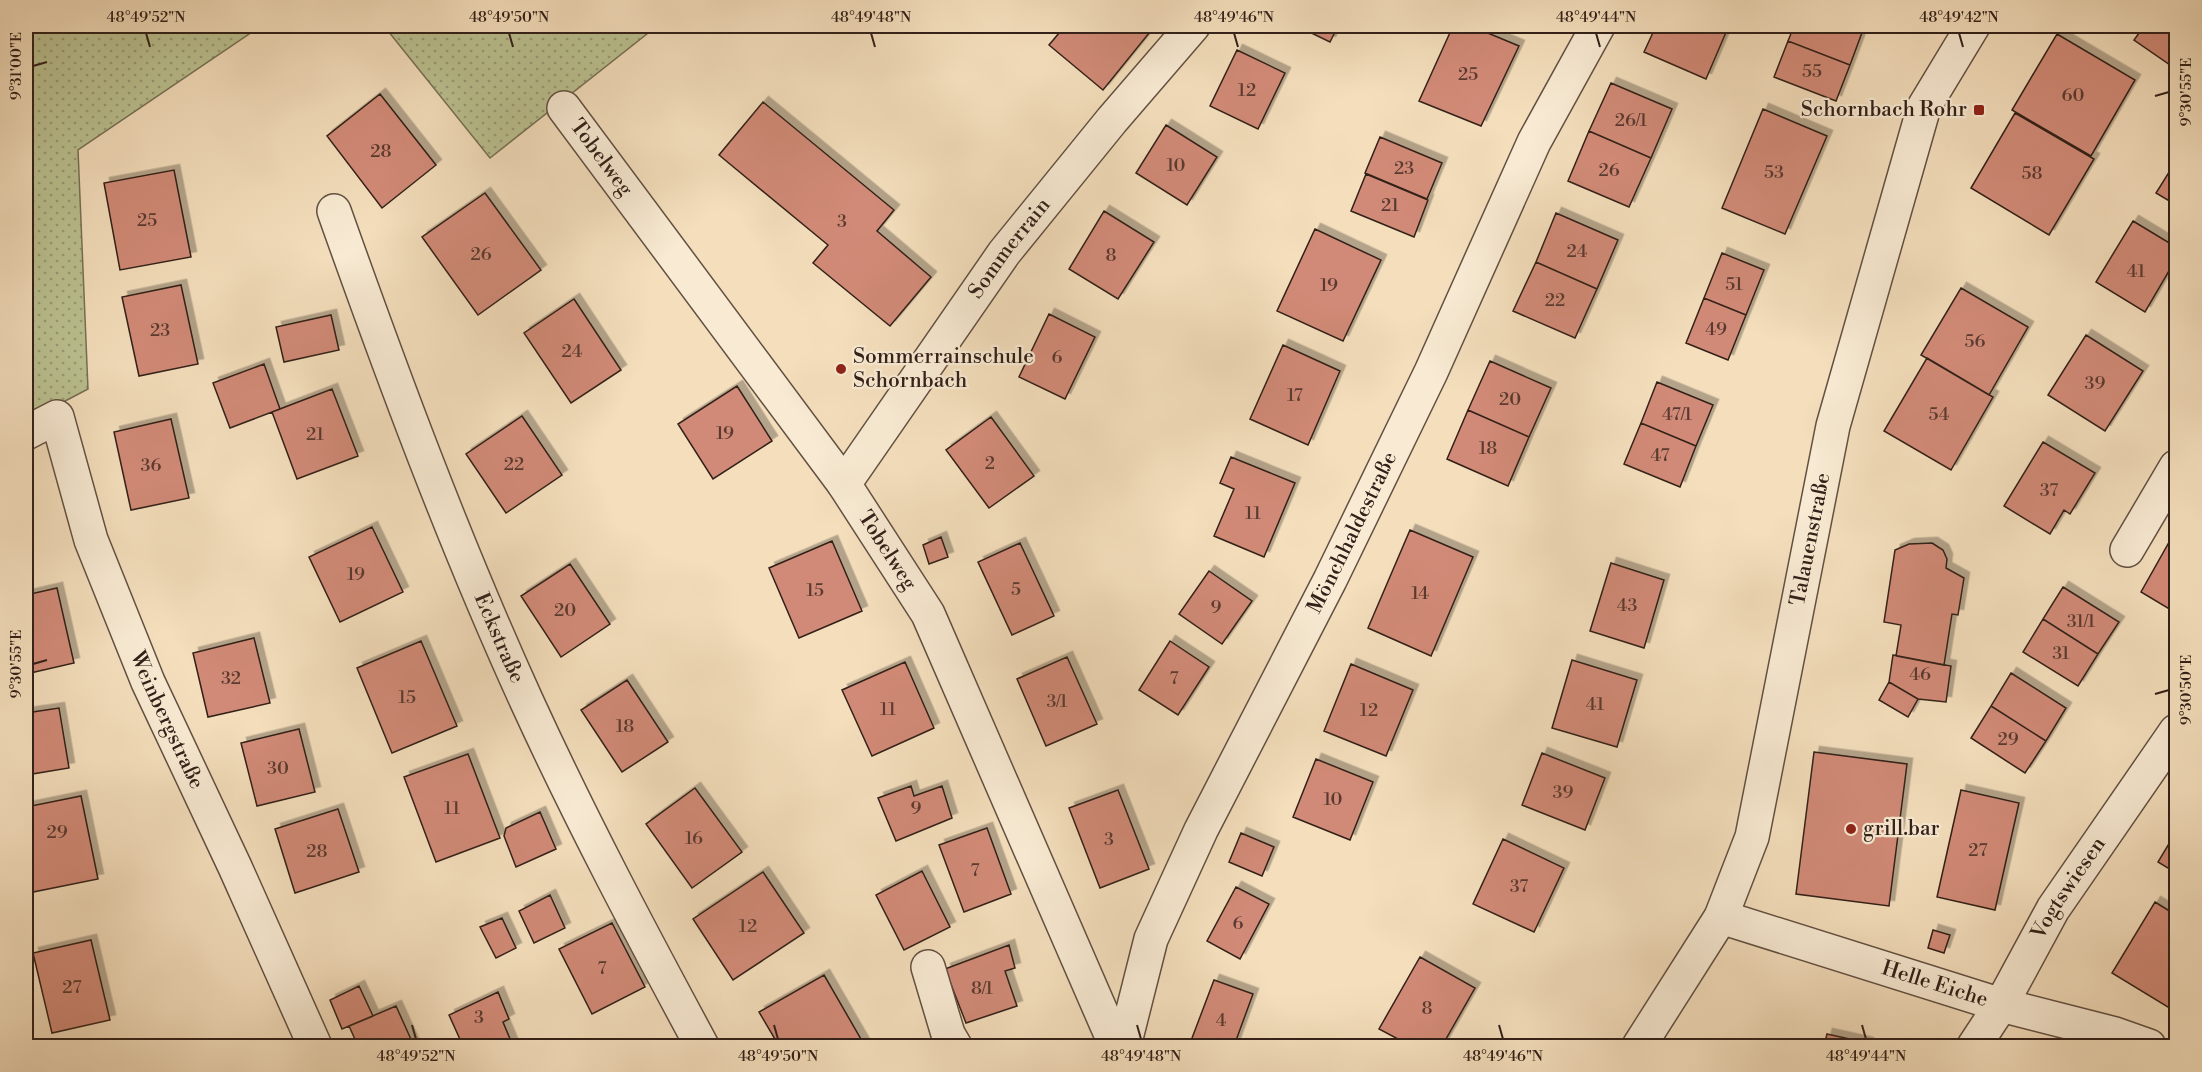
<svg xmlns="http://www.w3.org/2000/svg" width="2202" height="1072" font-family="'Libre Bodoni',serif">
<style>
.grass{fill:url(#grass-dots);stroke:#767055;stroke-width:1.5}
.building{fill:#d18a77;stroke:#322019;stroke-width:1.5;filter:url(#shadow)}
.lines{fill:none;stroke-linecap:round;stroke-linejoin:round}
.minor-casing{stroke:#625042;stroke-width:36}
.tertiary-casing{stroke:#625042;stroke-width:36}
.minor{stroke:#f8ead3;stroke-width:33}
.tertiary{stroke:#f8ead3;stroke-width:33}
.ticks{fill:none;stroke:#322019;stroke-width:2}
.poi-dot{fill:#8f2418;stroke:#f8ead3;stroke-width:2}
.labels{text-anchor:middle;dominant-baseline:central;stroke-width:4.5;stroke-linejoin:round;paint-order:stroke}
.number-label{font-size:18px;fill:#5a3a30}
.poi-label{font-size:21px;fill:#322019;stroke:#f8ead3;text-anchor:start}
.street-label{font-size:21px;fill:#322019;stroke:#f8ead3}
.neatline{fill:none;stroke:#322019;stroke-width:2}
.ticks-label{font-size:15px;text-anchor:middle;fill:#322019}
</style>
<defs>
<pattern id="grass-dots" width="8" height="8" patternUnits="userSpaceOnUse" patternTransform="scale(1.5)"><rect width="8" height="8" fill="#bbc191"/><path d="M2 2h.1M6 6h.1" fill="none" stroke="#999c76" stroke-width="1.8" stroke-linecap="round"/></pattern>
<filter id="shadow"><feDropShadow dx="5.5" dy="-5.5" stdDeviation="0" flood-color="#0004"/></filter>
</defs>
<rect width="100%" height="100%" fill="#f4debc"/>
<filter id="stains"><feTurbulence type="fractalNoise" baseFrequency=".00333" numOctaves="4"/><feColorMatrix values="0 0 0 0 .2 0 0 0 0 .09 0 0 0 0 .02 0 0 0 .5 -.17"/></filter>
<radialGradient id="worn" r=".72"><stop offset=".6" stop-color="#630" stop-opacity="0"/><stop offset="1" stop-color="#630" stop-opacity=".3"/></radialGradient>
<path class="grass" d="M26 26H261L78 150 88 389 50 409 26 426Z
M384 26H657L490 158Z"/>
<path class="building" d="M1065 26H1152L1154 27 1103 90 1049 45Z
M1297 26H1338L1330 42Z
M1453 26H1471L1519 46 1481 126 1419 101Z
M1656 26H1717L1727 30 1706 79 1644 52Z
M1794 26H1853L1863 30 1850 65 1788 41Z
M2144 26H2176V69L2134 40Z
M2057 34 2135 80 2091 156 2012 110Z
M1788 41 1850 65 1836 101 1774 77Z
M1237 50 1285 73 1258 129 1210 106Z
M1611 83 1672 109 1651 158 1589 131Z
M380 94 436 165 382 208 327 136Z
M763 102 894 210 877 231 931 277 890 326 813 263 828 245 719 155Z
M1763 109 1827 136 1785 234 1722 208Z
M2015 113 2094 159 2049 235 1971 188Z
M1166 125 1217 157 1187 205 1136 173Z
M1589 131 1651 158 1629 207 1568 181Z
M1380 137 1442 163 1427 199 1365 173Z
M2176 161V205L2156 193Z
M174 170 191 257 120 270 104 183Z
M1366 174 1428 200 1414 237 1351 211Z
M485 193 541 270 478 315 422 237Z
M1104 211 1154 242 1118 299 1069 269Z
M1556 213 1618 240 1597 289 1536 262Z
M2133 221 2176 247V259L2145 312 2096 282Z
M1315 229 1381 260 1343 341 1277 311Z
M1722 253 1764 270 1746 315 1704 298Z
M1536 262 1597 289 1575 338 1513 311Z
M181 285 198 364 139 376 122 297Z
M1961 288 2028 327 1989 395 1921 355Z
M1704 298 1746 315 1728 360 1686 343Z
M574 299 621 370 571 403 524 333Z
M1049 314 1095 337 1065 399 1019 377Z
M331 315 339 350 284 362 276 327Z
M2086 335 2143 371 2105 431 2048 395Z
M1283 345 1340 371 1308 445 1250 419Z
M1927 358 1993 397 1951 470 1884 431Z
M1490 361 1551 388 1529 437 1468 410Z
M264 364 280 409 230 428 213 383Z
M1657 382 1713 405 1696 446 1641 423Z
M737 386 772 441 713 479 678 424Z
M332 389 358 456 297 479 272 412Z
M1468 410 1529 437 1508 486 1447 459Z
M522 416 562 475 506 513 466 454Z
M991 417 1034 476 989 508 946 450Z
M171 419 189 498 131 510 114 432Z
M1641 423 1696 446 1680 487 1624 464Z
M2043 442 2095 473 2070 514 2064 510 2050 534 2004 506Z
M1231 457 1295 483 1264 557 1214 536 1234 489 1220 483Z
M372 527 403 592 340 622 309 557Z
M1410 530 1473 557 1431 656 1368 628Z
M941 537 948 557 929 564 923 545Z
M2172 537 2176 539V613L2141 592Z
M832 541 862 611 799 638 769 568Z
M1020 543 1054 616 1012 635 978 562Z
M1932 543 1943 550 1947 559 1946 568 1964 578 1958 615 1952 614 1944 665 1896 656 1901 625 1884 622 1895 550 1909 544Z
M1611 563 1664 580 1644 648 1590 631Z
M570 564 610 624 561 657 521 596Z
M1209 571 1252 601 1222 644 1179 614Z
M2063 587 2119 622 2098 654 2043 619Z
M57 588 74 663 26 674V595Z
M2043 619 2098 654 2078 686 2023 652Z
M254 638 270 703 208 717 193 653Z
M421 641 457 726 392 753 357 668Z
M1170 641 1209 667 1178 715 1139 690Z
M1893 655 1951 666 1946 702 1918 699 1889 682Z
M1067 657 1097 724 1046 746 1017 679Z
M1572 660 1637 680 1617 747 1552 728Z
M905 662 934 728 872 756 842 690Z
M1351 664 1413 690 1386 756 1324 731Z
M2011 673 2066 708 2046 741 1991 706Z
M627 680 668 742 622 772 581 710Z
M1889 682 1918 699 1908 717 1879 700Z
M1991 706 2046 741 2025 773 1971 738Z
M59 708 69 768 26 775V713Z
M299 729 315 792 257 806 241 743Z
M1814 752 1907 764 1889 906 1796 894Z
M1542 753 1605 778 1585 830 1522 805Z
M468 754 500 838 436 862 404 777Z
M1316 759 1373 782 1350 840 1293 817Z
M911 786 914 796 942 786 952 818 896 841 878 798Z
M695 788 742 852 692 888 646 824Z
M1118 790 1149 869 1100 888 1069 808Z
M1961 790 2019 803 1995 910 1937 897Z
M81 796 98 879 33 892 26 858V807Z
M338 809 359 872 295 893 275 829Z
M540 812 556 849 516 867 504 836 506 828Z
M987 828 1011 894 964 912 939 845Z
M2176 832V873L2158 862Z
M1241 833 1274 847 1262 876 1229 862Z
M1503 839 1564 868 1534 932 1473 904Z
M922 871 950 927 904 950 876 895Z
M763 872 804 933 733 980 693 919Z
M1236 887 1269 904 1240 959 1207 941Z
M550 895 565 928 534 943 519 911Z
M2155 902 2176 915V1012L2112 973Z
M502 918 516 948 496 958 480 927Z
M612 923 645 987 592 1014 559 949Z
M1933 930 1950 935 1944 953 1928 948Z
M91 940 110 1020 52 1033 33 953Z
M1009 945 1015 968 1005 971 1017 1006 966 1023 945 969Z
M1420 957 1475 988 1442 1046H1411L1379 1029Z
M824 975 865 1046H779L759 1012Z
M1214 980 1253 994 1234 1046H1189Z
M359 986 373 1016 342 1029 330 1000Z
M498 992 509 1019 503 1022 513 1046H463L449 1015Z
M396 1006 414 1046H358L349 1026Z
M1827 1034 1868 1043 1867 1046H1824Z"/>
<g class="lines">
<defs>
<g id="minor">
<path id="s1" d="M564 108 844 484 928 614 1116 1046"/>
<path id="s2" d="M334 211C393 377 454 542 527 702 581 820 641 933 702 1046"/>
<path id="s3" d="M26 433 57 417 91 540 148 682 235 867 315 1046"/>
<path id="s4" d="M844 484 1004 253 1112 120 1193 26"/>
<path d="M2127 550 2176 467"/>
<path id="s5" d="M1721 917 2001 1005 2115 1034 2149 1046"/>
<path d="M928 967 948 1034 955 1046"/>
<path id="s6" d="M1124 1046 1151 939 1201 830 1330 580 1431 372 1534 142 1598 26"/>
<path id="s7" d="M1974 1046 2001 1005 2053 909 2176 731"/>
</g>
<g id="tertiary">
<path id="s8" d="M1639 1046 1721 917 1752 837 1833 426 1924 107 1973 26"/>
</g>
</defs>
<use href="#minor" class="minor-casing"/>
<use href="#tertiary" class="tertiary-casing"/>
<use href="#minor" class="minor"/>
<use href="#tertiary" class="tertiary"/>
</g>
<path class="ticks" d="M146 33 150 47M509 33 513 47M871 33 875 47M1234 33 1238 47M1596 33 1600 47M1959 33 1963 47M33 66 47 62M2155 96 2169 92M33 664 47 660M2155 694 2169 690M412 1025 416 1039M774 1025 778 1039M1137 1025 1141 1039M1499 1025 1503 1039M1862 1025 1866 1039"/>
<g class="poi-dot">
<rect x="1973" y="104" width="12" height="12" rx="3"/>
<circle cx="841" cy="369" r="6"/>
<circle cx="1851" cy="829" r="6"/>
</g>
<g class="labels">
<g class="number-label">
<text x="1812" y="71">55</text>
<text x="1468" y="74">25</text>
<text x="1247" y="90">12</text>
<text x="2073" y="95">60</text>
<text x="1631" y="120">26/1</text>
<text x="381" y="151">28</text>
<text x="1176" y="165">10</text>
<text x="1404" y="168">23</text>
<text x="1609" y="170">26</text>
<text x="1774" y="172">53</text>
<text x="2032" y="173">58</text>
<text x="1390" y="205">21</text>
<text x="147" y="220">25</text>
<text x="842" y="221">3</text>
<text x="1577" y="251">24</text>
<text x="481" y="254">26</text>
<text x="1111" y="255">8</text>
<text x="2136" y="271">41</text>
<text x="1734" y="284">51</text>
<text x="1329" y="285">19</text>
<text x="1555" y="300">22</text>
<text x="1716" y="329">49</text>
<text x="160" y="330">23</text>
<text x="1975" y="341">56</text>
<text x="572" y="351">24</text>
<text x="1057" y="357">6</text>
<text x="2095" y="383">39</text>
<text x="1295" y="395">17</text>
<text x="1510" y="399">20</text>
<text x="1677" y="414">47/1</text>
<text x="1939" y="414">54</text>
<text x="725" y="433">19</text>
<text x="315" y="434">21</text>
<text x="1488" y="448">18</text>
<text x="1660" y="455">47</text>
<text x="990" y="463">2</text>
<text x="514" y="464">22</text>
<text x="151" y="465">36</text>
<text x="2049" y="490">37</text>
<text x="1253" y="513">11</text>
<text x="356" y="574">19</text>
<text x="1016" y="589">5</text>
<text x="815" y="590">15</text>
<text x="1420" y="593">14</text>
<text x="1627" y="605">43</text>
<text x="1216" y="607">9</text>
<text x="565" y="610">20</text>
<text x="2081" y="621">31/1</text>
<text x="2061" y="653">31</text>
<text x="1920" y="674">46</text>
<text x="231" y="678">32</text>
<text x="1174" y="678">7</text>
<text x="407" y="697">15</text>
<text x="1057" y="701">3/1</text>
<text x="1595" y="704">41</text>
<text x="888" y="709">11</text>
<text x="1369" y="710">12</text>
<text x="625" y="726">18</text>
<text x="2008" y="739">29</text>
<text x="278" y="768">30</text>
<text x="1563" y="792">39</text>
<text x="1333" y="799">10</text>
<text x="452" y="808">11</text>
<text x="916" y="808">9</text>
<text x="57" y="832">29</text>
<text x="694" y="838">16</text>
<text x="1109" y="839">3</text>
<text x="1978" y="850">27</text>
<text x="317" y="851">28</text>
<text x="975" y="870">7</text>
<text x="1519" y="886">37</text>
<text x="1238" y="923">6</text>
<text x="748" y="926">12</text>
<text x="602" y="968">7</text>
<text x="72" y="987">27</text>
<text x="982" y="988">8/1</text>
<text x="1427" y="1008">8</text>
<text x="479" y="1017">3</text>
<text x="1221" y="1020">4</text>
</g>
<g class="poi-label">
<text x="1967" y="110" text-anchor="end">Schornbach Rohr</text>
<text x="853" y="357">Sommerrainschule<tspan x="853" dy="24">Schornbach</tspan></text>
<text x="1863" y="829">grill.bar</text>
</g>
<g class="street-label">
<text stroke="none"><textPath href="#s1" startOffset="62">Tobelweg</textPath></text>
<text stroke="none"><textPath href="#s4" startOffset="288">Sommerrain</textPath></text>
<text stroke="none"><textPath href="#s6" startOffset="564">Mönchhaldestraße</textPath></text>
<text stroke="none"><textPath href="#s8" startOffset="542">Talauenstraße</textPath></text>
<text stroke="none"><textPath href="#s1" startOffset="548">Tobelweg</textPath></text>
<text stroke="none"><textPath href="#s2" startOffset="458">Eckstraße</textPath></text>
<text stroke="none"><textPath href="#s3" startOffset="358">Weinbergstraße</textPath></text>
<text stroke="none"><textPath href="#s7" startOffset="184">Vogtswiesen</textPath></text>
<text stroke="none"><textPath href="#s5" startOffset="224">Helle Eiche</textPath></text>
</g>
</g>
<rect width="2202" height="1072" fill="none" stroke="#f4debc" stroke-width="66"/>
<rect x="33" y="33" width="2136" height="1006" class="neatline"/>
<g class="ticks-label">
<text x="146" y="22">48°49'52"N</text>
<text x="509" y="22">48°49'50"N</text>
<text x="871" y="22">48°49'48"N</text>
<text x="1234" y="22">48°49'46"N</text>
<text x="1596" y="22">48°49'44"N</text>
<text x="1959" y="22">48°49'42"N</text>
<text transform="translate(16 66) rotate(-90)" y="5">9°31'00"E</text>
<text transform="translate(2186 92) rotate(-90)" y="5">9°30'55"E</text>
<text transform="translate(16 664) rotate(-90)" y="5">9°30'55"E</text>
<text transform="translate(2186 690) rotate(-90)" y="5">9°30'50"E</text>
<text x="416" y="1061">48°49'52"N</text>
<text x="778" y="1061">48°49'50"N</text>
<text x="1141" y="1061">48°49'48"N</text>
<text x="1503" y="1061">48°49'46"N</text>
<text x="1866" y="1061">48°49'44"N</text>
</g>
<rect width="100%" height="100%" filter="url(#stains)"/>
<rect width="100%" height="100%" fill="url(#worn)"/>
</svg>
